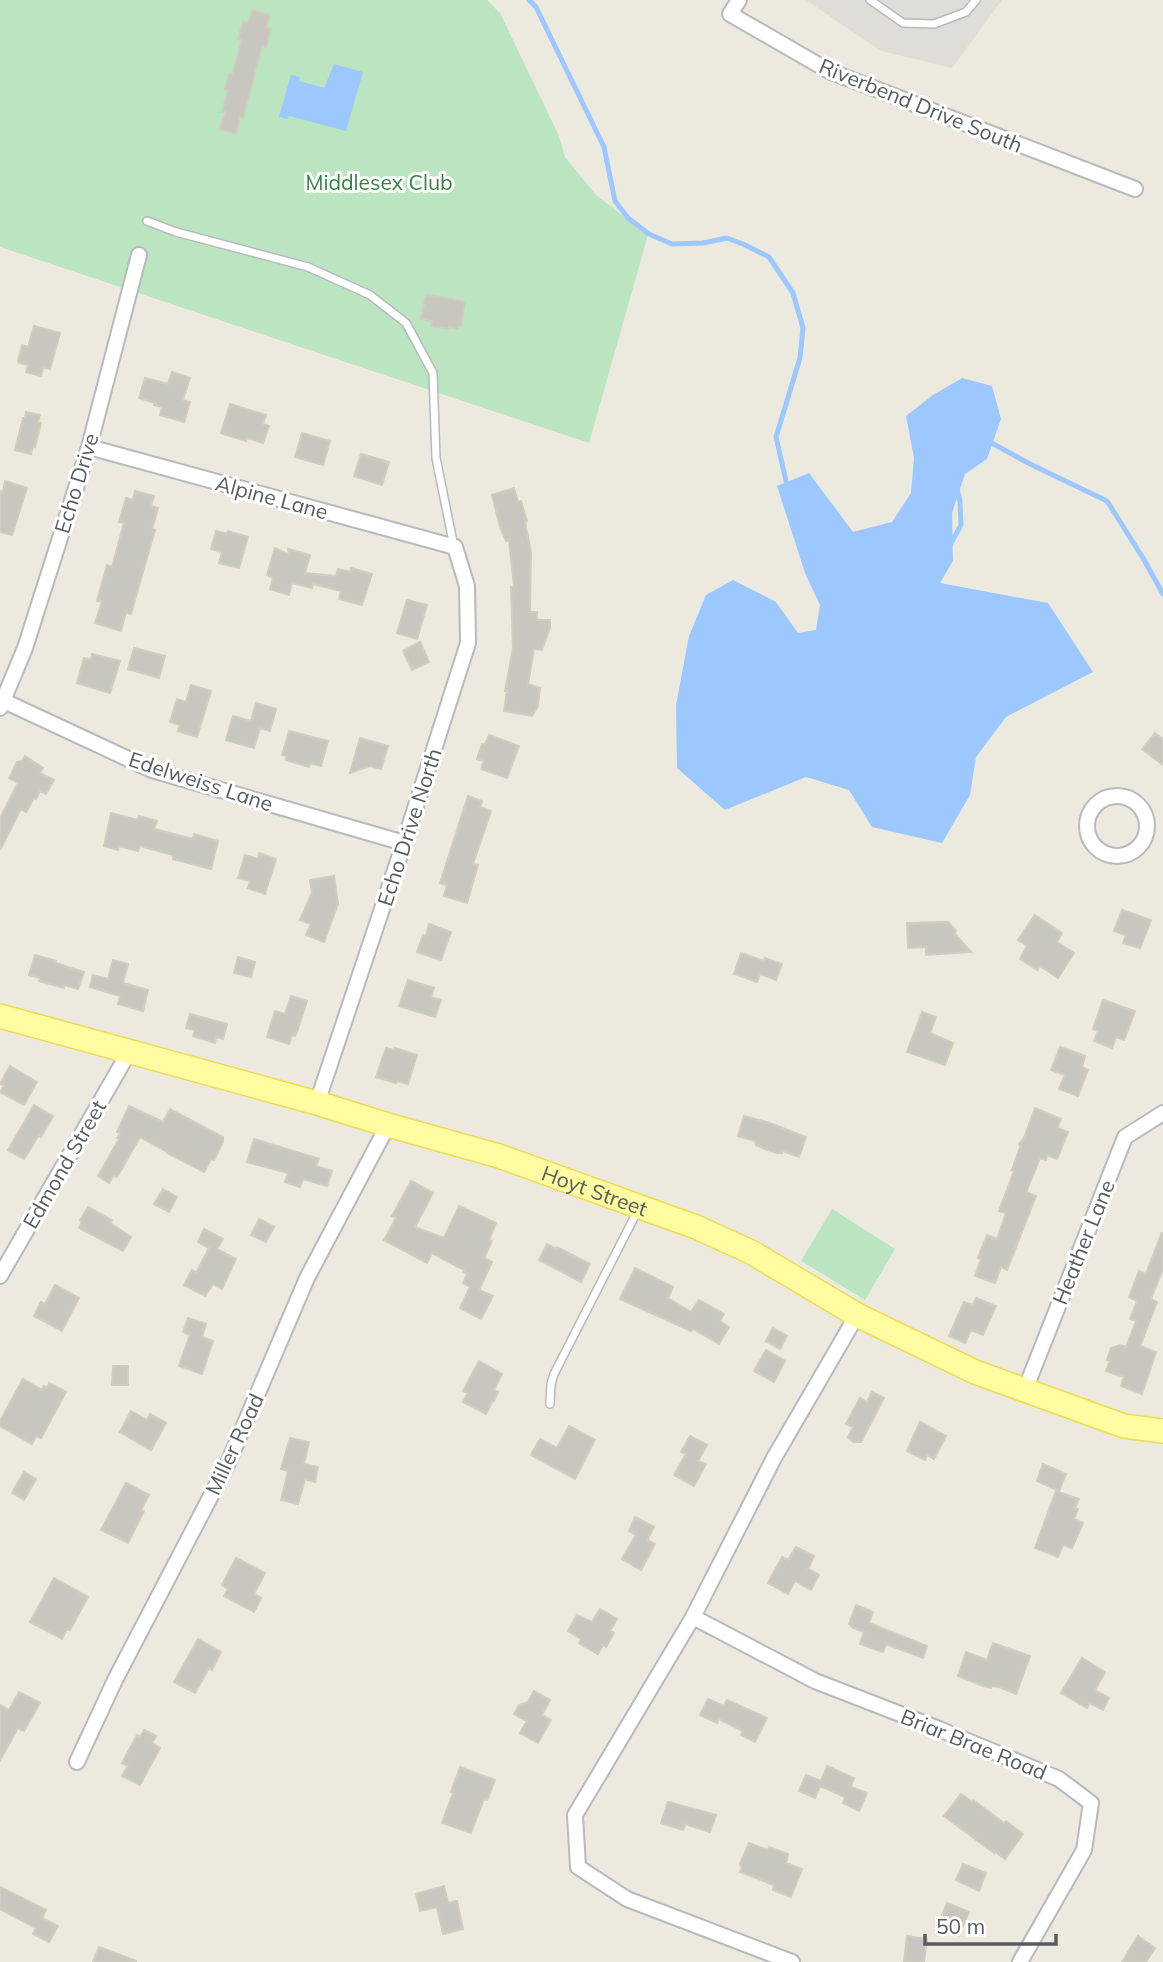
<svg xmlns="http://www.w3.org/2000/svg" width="1163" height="1962" font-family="Mulish,sans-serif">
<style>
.industrial{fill:#dfddd7}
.green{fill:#bbe4c0}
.water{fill:#9cc7ff}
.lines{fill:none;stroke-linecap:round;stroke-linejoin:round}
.stream{stroke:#9cc7ff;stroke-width:5}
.building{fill:#c8c7bf;stroke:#d0cdbe;stroke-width:2}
.lane-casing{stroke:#b7b9be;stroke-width:10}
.street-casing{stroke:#b7b9be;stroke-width:18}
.primary-casing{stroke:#f0d953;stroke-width:26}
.lane{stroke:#fff;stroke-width:7}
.street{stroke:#fff;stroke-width:14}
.primary{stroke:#fffca1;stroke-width:23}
.labels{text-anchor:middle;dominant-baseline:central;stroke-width:6;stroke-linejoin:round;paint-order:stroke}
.street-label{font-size:21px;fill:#585b60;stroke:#fff}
.park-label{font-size:21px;fill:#348342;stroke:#fff}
</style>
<rect width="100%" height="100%" fill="#eceadf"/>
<path class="industrial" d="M806 0H1002L952 68 881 51Z"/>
<path class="green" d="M0 0H487L500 13 559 136 565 157 596 195 648 235 589 443 0 247Z
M832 1209 895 1249 865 1300 801 1261Z"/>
<path class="water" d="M334 64 363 72 346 131 289 116 287 119 279 117 291 75 300 77 299 81 324 88Z
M962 378 992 386 1001 419 987 459 965 474 952 513 953 561 940 583 1048 603 1093 672 1006 717 976 757 970 795 942 843 872 827 849 790 806 777 725 810 677 768 676 705 689 636 706 595 733 580 776 602 798 633 816 630 820 605 805 573 777 486 809 473 853 532 892 522 911 493 914 458 906 416 933 395Z"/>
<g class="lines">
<path class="stream" d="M529 0 536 7 604 147 615 201 628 218 649 234 672 244 703 243 727 238 743 244 769 257 793 293 803 328 800 358 776 437 788 490
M988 441 1030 464 1107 501 1143 558 1163 594
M950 545 961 525 960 502 957 488"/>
</g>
<path class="building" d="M252 10 270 15 266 27 271 29 266 47 262 46 243 118 240 117 236 134 220 129 225 112H222L228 90 225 89 229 74H232L242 40 238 39 243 21 248 23Z
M426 295 454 299V300L465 302 461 326H458V329L449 327 448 329 431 326 432 321 421 319Z
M34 326 60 333 50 369 43 367 41 376 26 372 28 365 19 363 18 361 22 345 28 347Z
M172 372 190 378 183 400 190 402 184 422 160 415 162 407 154 405 155 403 139 398 145 378 168 384Z
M230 404 266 415 263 424 269 426 263 443 247 438 246 441 221 433Z
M26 412 40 415 38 422 41 423 35 447 33 446 31 454 15 450 23 418H25Z
M302 433 330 441 323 465 295 457Z
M361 454 389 462 382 485 354 476Z
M5 481 27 488 12 535 0 532V491L3 492Z
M514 488 518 502 521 501 527 521 525 522 531 552 530 612H537V620H550V628L542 650 534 649 528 684 540 688 538 706 532 716 504 711 507 691H505L513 648 511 587H514L509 540 506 541 500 527 492 495Z
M135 491 154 496 151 506 158 508 152 529 155 530 131 614 126 612 121 631 95 623 102 602 97 601 107 565 112 567 124 523 119 522 126 498 133 500Z
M216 531 227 534 228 531 248 537 239 568 219 563 222 552 211 549Z
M275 548 289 555 288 549 310 555 305 573 336 576 338 569 350 572 351 568 372 574 362 605 339 599 341 591 313 584 312 588 292 583 289 595 270 589 273 578 267 575Z
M407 600 427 605 417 639 397 633Z
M420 642 429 662 412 670 403 651Z
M134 648 165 656 159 678 128 669Z
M92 654 120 661 110 693 77 683 84 658 91 660Z
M191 685 211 691 197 737 178 731 180 725 170 722 177 699 186 702Z
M256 703 276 709 270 731 260 728 254 748 226 740 233 716 251 721Z
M289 731 328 741 321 766 310 763 309 767 286 760 287 756 282 755Z
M1155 733 1163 739V765L1142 749Z
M489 735 519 746 507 778 481 769 484 761 477 759 482 744 485 745Z
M360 738 388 746 381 769 370 766 350 773Z
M25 756 43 768 40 773 54 780 46 794 40 791 36 799 34 798 26 812 21 809 0 850V818L18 783 9 778 17 762 22 761Z
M468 796 482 801 480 807 491 811 473 864 478 865 467 903 444 896 447 885 440 883Z
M111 813 138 820 139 816 157 821 154 829 193 839 194 834 218 841 211 869 173 859V855L140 846 138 851 119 846 118 850 104 846Z
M259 853 276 859 265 894 248 888 250 881 238 878 245 855 258 859Z
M334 876 338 904 324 942 306 935 311 924 300 920 312 893 310 880Z
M1122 910 1151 920 1140 948 1123 943 1126 935 1114 931Z
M1035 915 1062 933 1057 942 1074 953 1058 978 1040 966 1037 970 1020 959 1027 946 1018 940Z
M948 922 956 931 954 933 971 952 926 955V947L908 948 907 923Z
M429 924 451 932 441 960 417 952 423 935 426 936Z
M741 953 764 961 765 958 782 964 776 980 760 974 757 982 734 974Z
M35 955 56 961 55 963 84 972 78 989 64 985V988L39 981 40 978 29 975Z
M238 957 255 962 251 977 234 973Z
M113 960 128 964 123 983 148 990 143 1011 118 1004 120 996 90 987 93 975 108 979Z
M408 980 434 988 431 997 441 1000 435 1017 399 1006Z
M291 996 307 1001 298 1029 295 1036 292 1035 289 1044 267 1037 275 1011 285 1014Z
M1103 1000 1135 1011 1124 1040 1116 1037 1112 1048 1094 1041 1098 1031 1093 1029Z
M922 1012 936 1017 930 1033 953 1043 945 1065 907 1052Z
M190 1014 227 1024 223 1039 216 1037 215 1043 193 1036 195 1030 186 1028Z
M1060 1047 1085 1056 1082 1067 1088 1070 1078 1096 1059 1089 1065 1075 1051 1070Z
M386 1048 394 1050 395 1048 417 1055 408 1084 397 1081 396 1083 376 1077Z
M10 1066 37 1082 24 1105 0 1092 4 1086 0 1084Z
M34 1105 53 1116 41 1137 39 1135 24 1159 8 1150Z
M129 1106 163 1122 170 1109 223 1137V1142L214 1160 211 1159 204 1172 167 1153V1152L140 1137 117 1177 114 1175 109 1183 98 1176 119 1139 117 1138 120 1133 117 1132Z
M1035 1108 1061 1119 1057 1128 1068 1132 1057 1159 1047 1155 1046 1160 1040 1158 1026 1192 1036 1196 1007 1270 1001 1267 995 1283 975 1276 981 1259 978 1258 987 1235 997 1239 1006 1213 999 1211 1014 1171 1012 1170 1020 1147 1019 1144 1024 1138Z
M744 1116 770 1123 806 1137 799 1157 782 1151V1153H777L765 1149 756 1145 755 1141 738 1136Z
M254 1139 319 1159 316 1166 332 1171 327 1186 303 1179 300 1187 285 1182 288 1173 247 1162Z
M411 1181 433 1193 415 1227 444 1238 459 1206 496 1223 489 1240 492 1241 484 1258 492 1262 479 1290 493 1296 481 1319 460 1308 470 1287 463 1283 467 1274 463 1272 464 1270 432 1253 427 1263 384 1240 396 1218 392 1216Z
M163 1189 177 1197 169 1212 154 1204Z
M88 1207 112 1220 110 1223 131 1237 123 1251 79 1228 82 1222 80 1220Z
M259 1219 274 1227 266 1242 251 1235Z
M204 1229 223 1239 217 1249 236 1259 222 1289 213 1284 205 1296 184 1285 192 1270 196 1273 209 1248 198 1242Z
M1162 1232 1163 1269 1151 1299 1157 1302 1140 1346 1156 1352 1142 1394 1121 1386 1124 1377 1106 1371 1110 1361 1107 1360 1111 1348 1120 1345 1126 1347 1136 1321 1130 1319 1137 1301 1129 1297 1139 1271 1146 1274Z
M547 1244 556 1249 557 1247 590 1264 581 1282 539 1260Z
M635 1268 673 1287 668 1298 691 1312 699 1300 724 1314 720 1321 729 1327 719 1344 693 1329 691 1331 620 1299Z
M55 1285 79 1298 62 1331 34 1316 41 1302 45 1304Z
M976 1298 996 1306 983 1335 971 1330 965 1343 949 1336 964 1302 973 1305Z
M188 1318 206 1324 202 1337 213 1341 202 1374 179 1366 190 1335 183 1332Z
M773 1328 787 1336 780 1349 766 1341Z
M766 1350 785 1361 774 1382 754 1371Z
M479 1361 502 1374 494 1390 498 1392 494 1401 492 1402 486 1414 463 1402 468 1393 463 1391Z
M113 1366H128V1385H112Z
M23 1379 42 1390 44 1386 47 1388 49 1383 66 1392 41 1438 36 1436 32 1444 0 1426V1421Z
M872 1392 884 1398 861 1442H853L848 1437 853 1427 846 1424 860 1398 867 1402Z
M131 1411 147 1420 150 1414 166 1423 151 1450 120 1432Z
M920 1422 946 1436 934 1459 927 1455 925 1460 907 1451Z
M569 1426 595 1440 575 1479 531 1455 540 1439 557 1448Z
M690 1436 707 1445 698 1461 706 1464 694 1486 674 1475 686 1454 681 1452Z
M290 1438 309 1442 304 1464 318 1467 315 1482 305 1479 298 1504 281 1500 288 1471 281 1469Z
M1043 1464 1066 1474 1059 1491 1037 1481Z
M24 1472 36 1479 24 1500 12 1493Z
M126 1483 149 1495 141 1510 144 1511 128 1543 101 1530Z
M1056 1491 1079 1499 1075 1508 1078 1509 1074 1519 1083 1523 1072 1548 1063 1545 1058 1557 1035 1548Z
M635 1517 654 1527 647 1540 655 1544 641 1570 622 1559 636 1535 629 1531Z
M796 1547 814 1556 808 1569 819 1575 811 1590 795 1581 788 1594 768 1583 782 1557 788 1560Z
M236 1558 265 1573 254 1594 261 1598 254 1612 224 1596 228 1589 222 1585Z
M54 1578 88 1597 70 1630 67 1629 62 1639 30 1622Z
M856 1605 873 1612 869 1623 927 1646 923 1658 886 1644 883 1652 860 1644 864 1632 853 1628 849 1624Z
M600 1609 617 1619 610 1631 614 1633 606 1647 603 1645 598 1654 579 1643 581 1639 568 1631 577 1615 592 1622Z
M198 1639 221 1652 212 1670 209 1668 195 1693 174 1682Z
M993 1643 1030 1656 1016 1694 999 1687 992 1686 991 1688 983 1686 958 1676 966 1652 987 1660Z
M1082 1658 1105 1672 1095 1690 1109 1698 1103 1710 1090 1703 1087 1708 1061 1693Z
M534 1691 550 1700 542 1715 551 1720 538 1743 520 1733 527 1721 514 1714 519 1705 528 1702Z
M19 1692 40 1703 24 1731 18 1728 0 1760V1705L9 1710Z
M708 1699 724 1706 727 1700 767 1718 755 1742 741 1735 743 1731 719 1719 717 1723 700 1715Z
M144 1730 156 1736 152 1743 160 1748 140 1785 122 1776 128 1766 122 1763 137 1735 140 1737Z
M827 1766 854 1778 851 1787 867 1793 859 1811 843 1803 845 1797 820 1786 815 1798 799 1791 806 1775 821 1781Z
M460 1767 495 1780 487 1800 484 1799 471 1833 442 1823 453 1793 451 1792Z
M961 1794 972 1802 973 1800 1004 1823 1006 1821 1023 1834 1005 1859 994 1851V1853L944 1816Z
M668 1802 716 1815 710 1832 685 1824 683 1830 661 1823Z
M749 1843 768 1850 769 1847 788 1854 786 1863 802 1869 791 1897 773 1890 774 1885 740 1872 742 1868 740 1864Z
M963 1864 986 1873 979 1891 956 1880Z
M444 1886 448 1903 457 1901 463 1929 443 1934 437 1907 420 1911 416 1894Z
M0 1887 46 1910 42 1918 58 1926 49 1942 33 1934 36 1928 0 1909Z
M947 1903 969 1912 963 1926 941 1918Z
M907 1936 927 1939 924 1962H904Z
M1138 1936 1155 1948 1146 1962H1122Z
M99 1947 136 1961V1962H93Z"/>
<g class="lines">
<defs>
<path id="lane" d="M870 0 903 23 934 24 966 12 976 0
M147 221 176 232 308 267 370 295 406 323 433 373 436 458 454 547
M550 1404 551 1384 554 1374 638 1210"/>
<path id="street" d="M739 0 730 14 829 71 1135 189
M89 447 455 547 467 586 468 643 404 843 317 1103
M4 701 152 770 404 843
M0 708 25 648 89 447 139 255
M1087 826a30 30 0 1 1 60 0a30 30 0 1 1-60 0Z
M0 1276 129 1052
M1025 1390 1125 1137 1163 1113
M693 1617 774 1458 857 1315
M77 1762 115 1680 228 1463 307 1278 388 1125
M792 1962 627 1899 578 1867 575 1815 693 1617 815 1681 939 1729 1059 1779 1091 1803 1084 1850 1020 1962"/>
<g id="primary">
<path id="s1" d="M0 1016 317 1103 388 1125 499 1156 696 1227 751 1252 857 1315 975 1372 1124 1426 1163 1431"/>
</g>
</defs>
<use href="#lane" class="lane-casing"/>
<use href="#street" class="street-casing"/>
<use href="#primary" class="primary-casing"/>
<use href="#lane" class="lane"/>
<use href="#street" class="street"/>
<use href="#primary" class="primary"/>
</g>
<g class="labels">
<g class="street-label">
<text transform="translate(921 105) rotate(22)">Riverbend Drive South</text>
<text transform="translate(76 483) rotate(-73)">Echo Drive</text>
<text transform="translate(272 497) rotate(15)">Alpine Lane</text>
<text transform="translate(201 781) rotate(18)">Edelweiss Lane</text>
<text transform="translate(409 827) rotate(-72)">Echo Drive North</text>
<text transform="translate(64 1164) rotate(-60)">Edmond Street</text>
<text stroke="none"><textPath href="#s1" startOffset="620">Hoyt Street</textPath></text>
<text transform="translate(1083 1242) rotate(-68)">Heather Lane</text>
<text transform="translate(234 1444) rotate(-65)">Miller Road</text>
<text transform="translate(974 1744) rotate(22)">Briar Brae Road</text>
</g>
<g class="park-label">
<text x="379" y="182">Middlesex Club</text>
</g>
</g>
<path d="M925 1934v10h131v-10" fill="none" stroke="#585b60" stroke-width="3.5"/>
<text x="936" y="1934" font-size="21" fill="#585b60" stroke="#ffffff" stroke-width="5" paint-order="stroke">50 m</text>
</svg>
